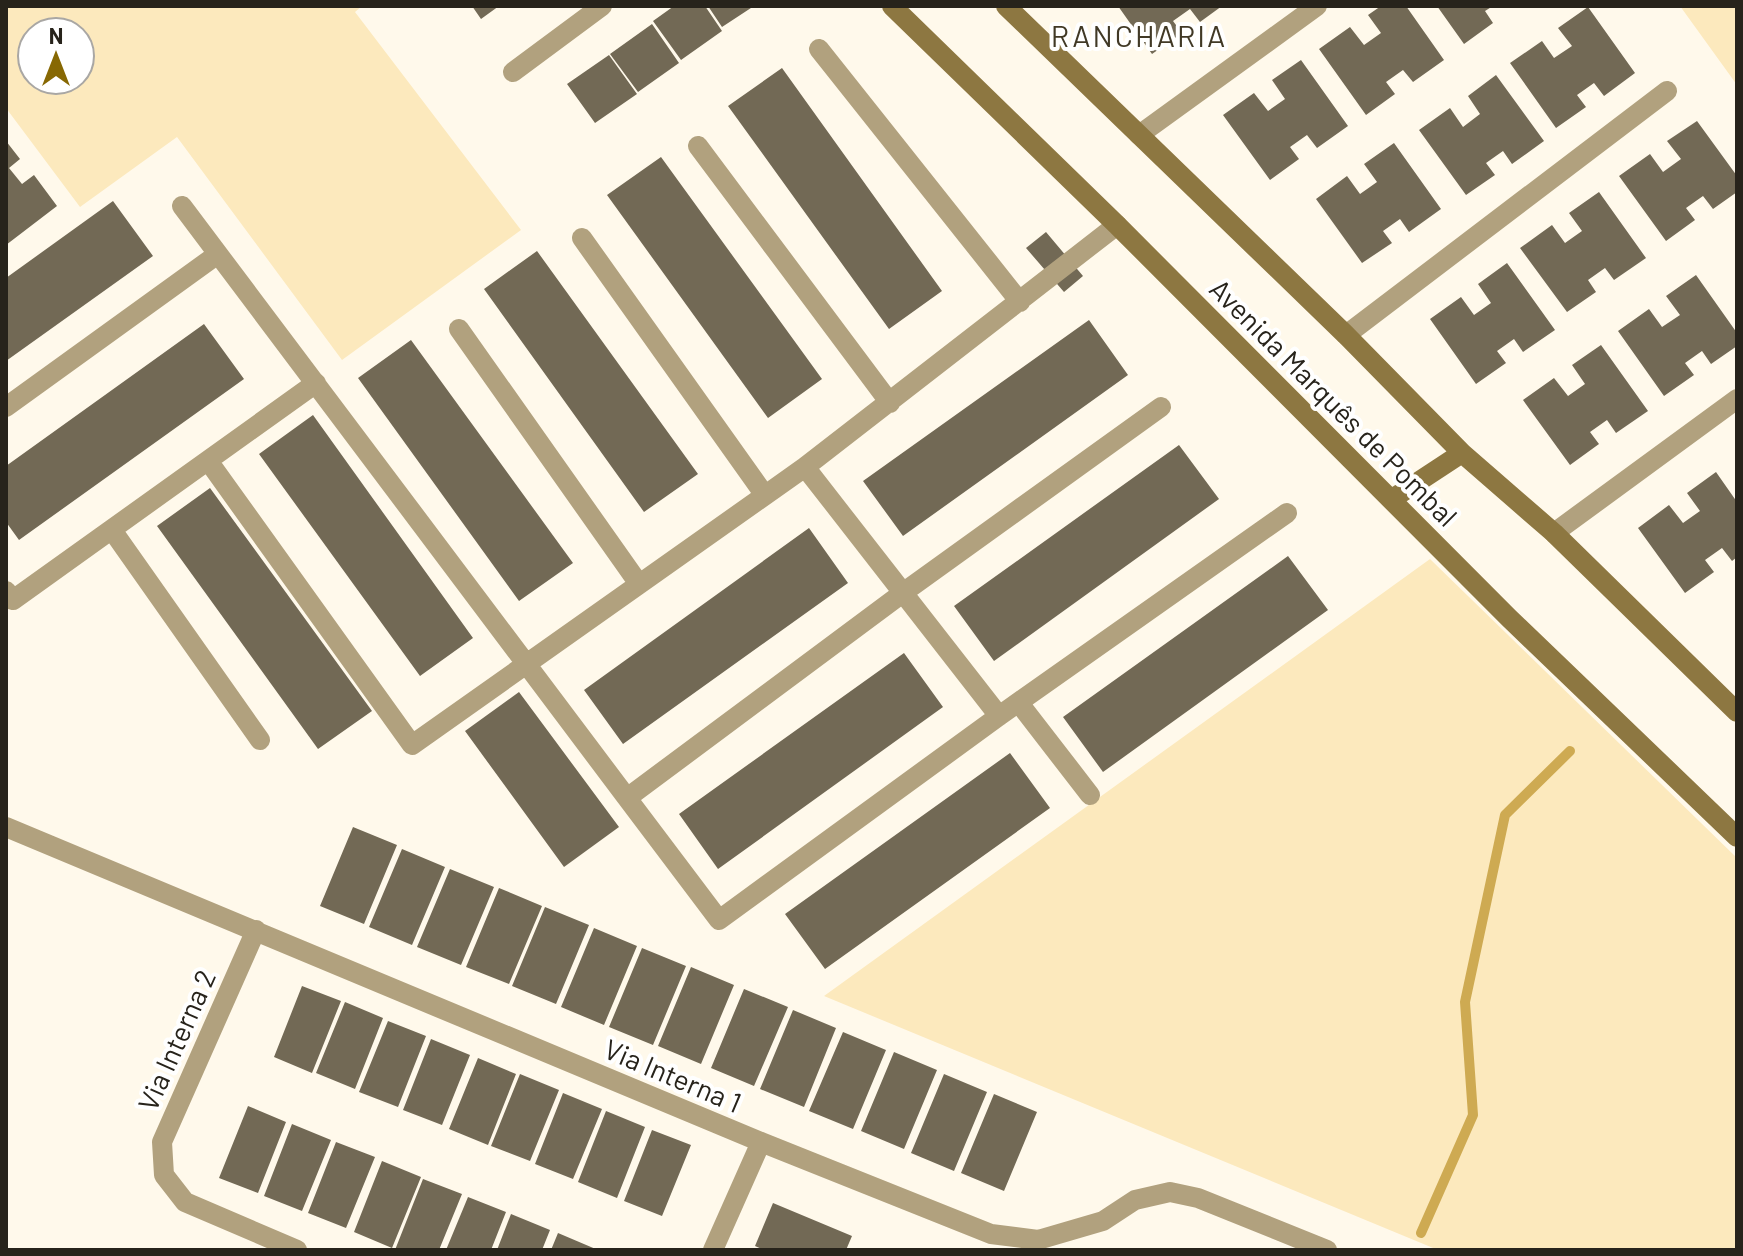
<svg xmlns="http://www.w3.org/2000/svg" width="1743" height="1256" font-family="Barlow,sans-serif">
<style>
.green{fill:#fce9bd;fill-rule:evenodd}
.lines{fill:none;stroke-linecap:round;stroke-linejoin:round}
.stream{stroke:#ceaa52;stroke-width:10}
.building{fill:#726955}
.minor{stroke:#b1a17e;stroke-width:20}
.secondary{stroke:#8d7741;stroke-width:20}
.labels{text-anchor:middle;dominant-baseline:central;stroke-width:8;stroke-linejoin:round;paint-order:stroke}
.street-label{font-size:28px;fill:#27231b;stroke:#fff}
.neighbourhood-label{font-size:30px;letter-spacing:2px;fill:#413926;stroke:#fff}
</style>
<rect width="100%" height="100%" fill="#fff9eb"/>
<path class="green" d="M6 6H362L355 12 521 230 342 360 177 137 80 207 6 108ZM32 32H80V80H32Z
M1680 6H1737V85Z
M1430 559 1737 858V1250H1438L824 996Z"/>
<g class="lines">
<path class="stream" d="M1421 1233 1473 1115 1465 1002 1505 815 1570 751"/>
</g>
<path class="building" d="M472 6H499L481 19Z
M674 6H705L722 31 681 60 653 21Z
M708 6H754L722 27Z
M1118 6H1222L1200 22 1190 9 1173 21 1182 33 1152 54Z
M1381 6H1406L1444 60 1413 82 1403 70 1386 82 1395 94 1366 115 1319 49 1350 27 1364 45 1381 33 1368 15Z
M1437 6H1493L1485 11 1493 23 1464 44Z
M1588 7 1635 73 1604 96 1594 83 1577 95 1586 107 1556 128 1510 63 1542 41 1554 58 1572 46 1558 28Z
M652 24 679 63 638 92 610 54Z
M609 55 637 94 595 123 567 84Z
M1301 60 1348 126 1317 148 1307 135 1290 147 1299 159 1270 180 1223 115 1254 93 1268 111 1285 99 1272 80Z
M782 68 942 291 889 329 728 106Z
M1496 75 1544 141 1512 164 1503 151 1486 163 1495 175 1466 195 1419 130 1450 108 1463 127 1480 114 1468 96Z
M1697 121 1737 176V192L1713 209 1703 196 1686 208 1695 220 1666 241 1619 176 1650 154 1663 172 1681 159 1667 141Z
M6 141 20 159 9 168 22 184 34 175 57 206 6 245Z
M1394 143 1441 209 1409 232 1400 219 1383 231 1392 243 1362 263 1316 199 1347 176 1360 194 1377 182 1364 164Z
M661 157 822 379 768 418 607 195Z
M1599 192 1646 258 1614 280 1605 268 1588 280 1596 292 1567 312 1520 248 1552 225 1565 243 1582 231 1569 213Z
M113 201 153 256 6 361V278Z
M1046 232 1083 276 1064 292 1026 248Z
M537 251 698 474 644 512 484 289Z
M1507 263 1555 330 1523 352 1514 339 1497 351 1506 363 1476 384 1430 319 1461 297 1474 315 1491 303 1478 284Z
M1696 275 1737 333V346L1711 364 1702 351 1685 363 1694 375 1664 396 1618 331 1649 309 1662 327 1680 315 1666 296Z
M1089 320 1128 375 903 536 863 481Z
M204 324 244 379 19 540 6 522V466Z
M411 340 573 563 519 601 358 378Z
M1601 345 1648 411 1616 433 1607 420 1590 432 1599 444 1570 465 1523 400 1554 378 1568 396 1585 384 1572 365Z
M313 415 473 638 420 676 259 454Z
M1179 445 1219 499 994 661 954 606Z
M1716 472 1737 502V557L1732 561 1722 548 1705 560 1714 572 1685 593 1638 528 1669 505 1683 523 1700 511 1687 493Z
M210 488 372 711 318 749 157 526Z
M809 528 848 583 623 744 584 690Z
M1288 556 1328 610 1103 772 1063 717Z
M904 653 943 707 718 869 679 814Z
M519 692 619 827 564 867 465 731Z
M1010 753 1050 808 825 969 785 914Z
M353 827 397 845 364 924 320 906Z
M402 849 445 867 412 945 369 927Z
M450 869 494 887 461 965 417 947Z
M499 888 542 906 509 984 466 967Z
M545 907 589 925 556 1004 512 986Z
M594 928 637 946 604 1025 561 1007Z
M642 948 686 966 653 1045 609 1027Z
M691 967 734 985 701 1064 658 1046Z
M302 986 341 1001 312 1073 274 1057Z
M744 989 788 1007 754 1086 711 1068Z
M345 1002 383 1018 355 1089 316 1073Z
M793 1010 836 1028 804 1107 760 1089Z
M388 1021 426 1036 398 1107 359 1092Z
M843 1032 886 1050 853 1129 809 1111Z
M431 1039 470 1055 442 1125 403 1110Z
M894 1052 937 1070 904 1149 861 1131Z
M478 1058 516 1074 488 1145 449 1129Z
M520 1074 559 1090 530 1161 491 1146Z
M944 1074 987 1092 954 1171 911 1153Z
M563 1093 602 1109 573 1179 535 1164Z
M994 1094 1037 1112 1004 1191 961 1173Z
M248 1106 286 1122 258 1193 219 1178Z
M606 1111 645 1127 617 1198 578 1182Z
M292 1124 331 1140 302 1211 264 1196Z
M652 1130 691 1145 662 1216 624 1201Z
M336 1142 375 1157 346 1228 308 1213Z
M382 1161 421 1177 392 1248 354 1232Z
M423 1179 462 1194 439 1250H395Z
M468 1197 506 1212 491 1250H446Z
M773 1203 852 1236 846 1250H764L755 1246Z
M511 1214 550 1230 542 1250H497Z
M558 1233 598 1250H551Z"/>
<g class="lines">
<path class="minor" d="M819 49 1020 302
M513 72 602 6
M1139 135 1317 6
M698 146 890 403
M182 206 627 798 904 592 1161 407
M582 238 764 494
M459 329 639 584
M1346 335 1667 91
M6 407 218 254
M209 462 412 745 805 467 1117 225
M805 467 999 716
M112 530 260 740
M1554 533 1737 399
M6 591 13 600 316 383
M1019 703 1090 795
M627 798 719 920 999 716 1287 513
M6 827 761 1142 991 1234 1038 1240 1103 1221 1135 1200 1170 1192 1198 1198 1327 1250
M256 930 162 1142 164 1175 185 1202 297 1250
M713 1250 761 1142"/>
<path class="secondary" d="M892 6 1117 225 1509 618 1737 837
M1006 6 1346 335 1462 453 1554 533 1737 712
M1392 499 1462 453"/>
</g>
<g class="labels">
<g class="street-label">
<text transform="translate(1334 402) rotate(45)">Avenida Marquês de Pombal</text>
<text transform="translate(176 1040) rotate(-66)">Via Interna 2</text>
<text transform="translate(673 1075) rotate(23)">Via Interna 1</text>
</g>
<g class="neighbourhood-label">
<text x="1139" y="35">RANCHARIA</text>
</g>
</g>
<rect width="1743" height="1256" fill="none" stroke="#27231b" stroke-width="16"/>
<g transform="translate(56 56)"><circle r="38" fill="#ffffff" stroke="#a9a7a4" stroke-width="2"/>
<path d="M0-6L14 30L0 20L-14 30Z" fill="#876803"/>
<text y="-12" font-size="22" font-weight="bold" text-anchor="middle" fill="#27231b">N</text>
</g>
</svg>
